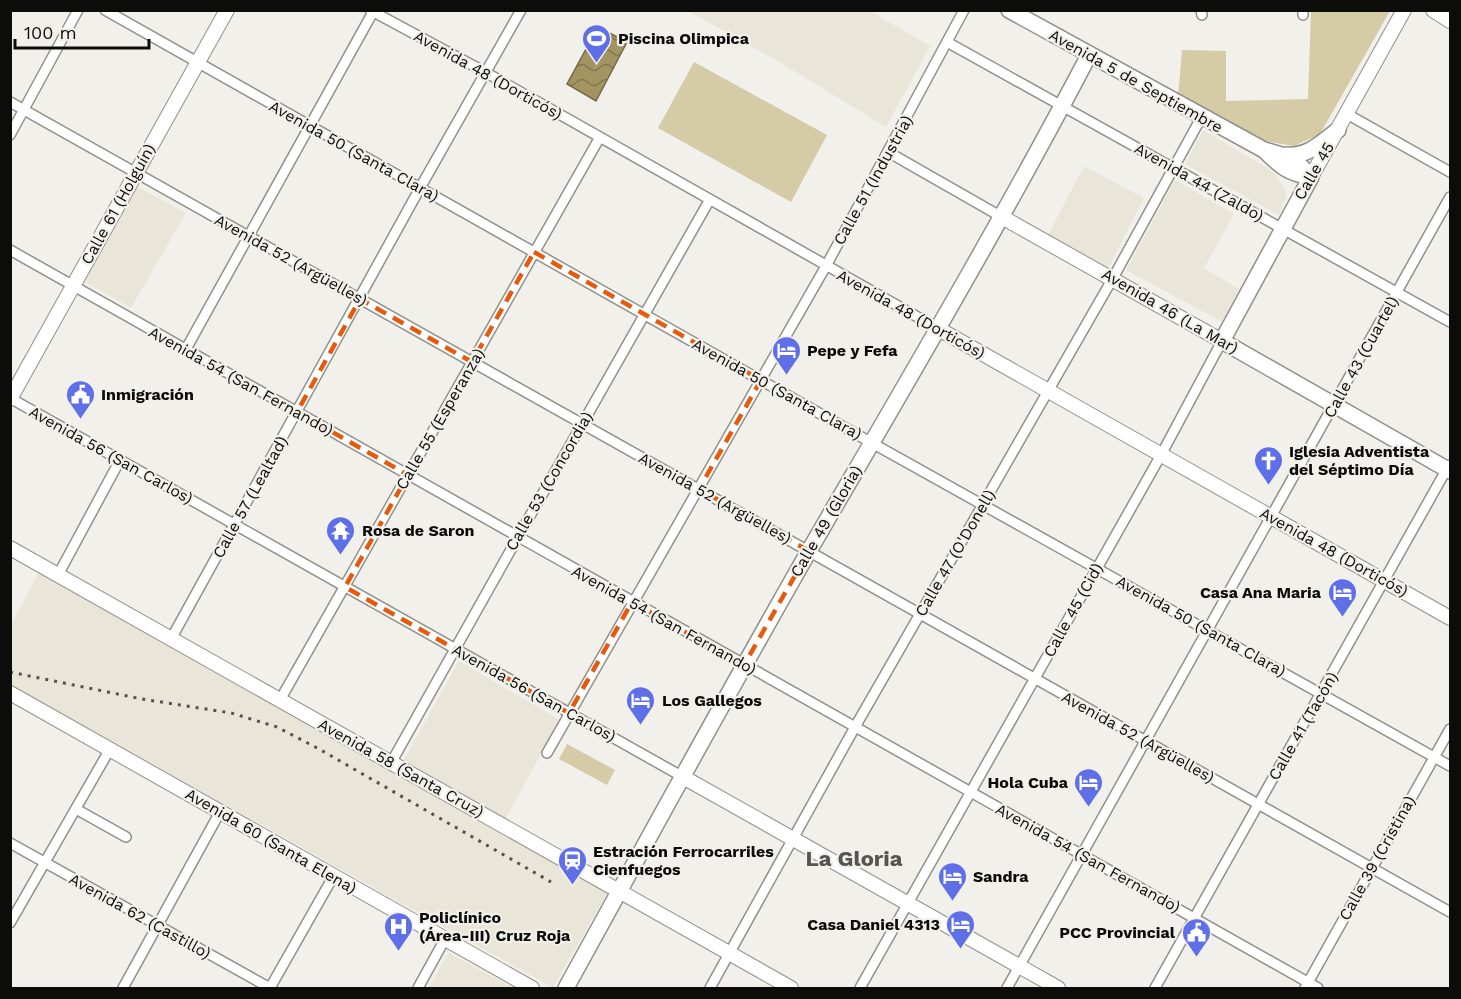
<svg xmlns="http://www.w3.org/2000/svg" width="1461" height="999" font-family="'Work Sans',sans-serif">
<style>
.built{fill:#e9e6d9}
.green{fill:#d5cba6}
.water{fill:url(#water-waves);stroke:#766b47;stroke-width:1.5}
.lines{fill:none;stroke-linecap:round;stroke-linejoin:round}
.street-casing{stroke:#91908b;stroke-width:12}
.secondary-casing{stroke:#91908b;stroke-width:16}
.primary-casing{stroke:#91908b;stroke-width:18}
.street{stroke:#fff;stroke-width:9}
.secondary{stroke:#fff;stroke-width:14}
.primary{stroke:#fff;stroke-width:15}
.rail{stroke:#53524f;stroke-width:3;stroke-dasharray:3 6;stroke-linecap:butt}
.marked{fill:none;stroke:#e8590c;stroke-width:4.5;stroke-dasharray:12 8;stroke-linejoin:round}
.labels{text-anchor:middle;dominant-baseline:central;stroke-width:4.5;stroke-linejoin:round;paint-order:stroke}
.poi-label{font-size:16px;font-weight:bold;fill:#0c0c0a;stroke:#f2f0eb;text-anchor:start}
.street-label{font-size:16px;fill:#0c0c0a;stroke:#f2f0eb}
.district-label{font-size:22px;font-weight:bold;fill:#555450;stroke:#f2f0eb}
</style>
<defs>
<pattern id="water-waves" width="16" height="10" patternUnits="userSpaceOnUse" patternTransform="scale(1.5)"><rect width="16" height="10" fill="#a39461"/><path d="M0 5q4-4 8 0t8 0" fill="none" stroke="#83774e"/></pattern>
</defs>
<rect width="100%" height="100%" fill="#f2f0eb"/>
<path class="built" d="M688 11H870L930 46 886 127 781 63Z
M1203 130 1269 169 1277 176 1287 195 1279 215 1185 164Z
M1084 166 1144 198 1108 269 1048 235Z
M1175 180 1234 214 1204 268 1239 289 1222 322 1126 270Z
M136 186 186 213 131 308 85 282Z
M39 572 608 892 553 988 11 685V625Z
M459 661 560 720 503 823 402 763Z
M449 953 513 988H428Z"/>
<path class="green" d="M1311 11H1390L1320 134 1294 146 1257 140 1178 97 1182 50 1226 51V101L1308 99Z
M694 62 827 135 791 202 658 128Z
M567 744 615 770 607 785 559 759Z"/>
<path class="water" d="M598 27 627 42 596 101 567 84Z"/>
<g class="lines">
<defs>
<path id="street" d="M105 10 872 443 1450 766
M370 10 485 72 937 328
M1201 10 1202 15
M1303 10V15
M947 42 1450 322
M10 102 1450 912
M1347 114 1450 172
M10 135 78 10
M888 152 1000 216
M10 250 1318 988
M186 349 373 12
M10 398 683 777
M58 575 120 460
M171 639 420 188 521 10
M280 700 600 137
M547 753 826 266 964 10
M391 763 518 537 709 201
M76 809 126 837
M10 843 270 988
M10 923 110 749
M123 988 220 812
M270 988 333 877
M418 988 445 939
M710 988 855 727 1113 278 1201 118
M860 988 1161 455 1222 341
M1007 988 1450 197
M1155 988 1449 465
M1305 988 1450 729"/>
<path id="secondary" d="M1433 10 1450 21
M1311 177 1404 10
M1000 216 1222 341
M937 328 1450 618
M10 399 227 10
M10 548 791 988
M10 693 532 988
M683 777 1058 988"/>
<path id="primary" d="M1009 10 1264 150C1289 157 1293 156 1311 177
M1264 150C1280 166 1288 173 1311 177
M1286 155C1308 157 1322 142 1338 130
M1311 177 1222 341 1450 471
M566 988C646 843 726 696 809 551 904 387 1001 223 1089 55"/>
</defs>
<use href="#street" class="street-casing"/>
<use href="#secondary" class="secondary-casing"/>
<use href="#primary" class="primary-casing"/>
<use href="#street" class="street"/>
<use href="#secondary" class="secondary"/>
<use href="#primary" class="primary"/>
<path class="rail" d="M10 672 142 699 231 713 277 727 319 749 551 882"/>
</g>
<path class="marked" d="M534 252 761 380 699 489 809 551 744 665 632 602 569 713 345 587 408 475 297 412 360 299 472 362Z"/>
<defs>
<symbol id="stadium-pin" viewBox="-11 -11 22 30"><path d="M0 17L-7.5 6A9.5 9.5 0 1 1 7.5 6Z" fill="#5f6fe7" stroke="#f2f0eb"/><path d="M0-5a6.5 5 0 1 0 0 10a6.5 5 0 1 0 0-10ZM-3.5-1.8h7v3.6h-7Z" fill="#fff"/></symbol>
<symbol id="hotel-pin" viewBox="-11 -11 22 30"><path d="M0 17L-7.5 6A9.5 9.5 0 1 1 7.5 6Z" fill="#5f6fe7" stroke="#f2f0eb"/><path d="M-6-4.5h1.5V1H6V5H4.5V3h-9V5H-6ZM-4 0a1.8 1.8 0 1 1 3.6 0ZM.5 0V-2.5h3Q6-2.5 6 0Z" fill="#fff"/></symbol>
<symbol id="civic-pin" viewBox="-11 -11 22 30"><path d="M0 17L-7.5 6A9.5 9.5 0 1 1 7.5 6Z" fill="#5f6fe7" stroke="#f2f0eb"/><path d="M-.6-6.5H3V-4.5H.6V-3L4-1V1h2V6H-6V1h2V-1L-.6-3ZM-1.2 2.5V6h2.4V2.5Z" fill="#fff"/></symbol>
<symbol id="church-pin" viewBox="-11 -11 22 30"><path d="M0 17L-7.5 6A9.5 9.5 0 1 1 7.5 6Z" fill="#5f6fe7" stroke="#f2f0eb"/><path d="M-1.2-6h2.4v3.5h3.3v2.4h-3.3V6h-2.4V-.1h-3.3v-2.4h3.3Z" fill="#fff"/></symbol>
<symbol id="temple-pin" viewBox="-11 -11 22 30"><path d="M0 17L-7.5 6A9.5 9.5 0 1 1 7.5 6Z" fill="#5f6fe7" stroke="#f2f0eb"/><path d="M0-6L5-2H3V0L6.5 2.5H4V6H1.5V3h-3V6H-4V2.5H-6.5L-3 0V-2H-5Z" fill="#fff"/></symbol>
<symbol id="station-pin" viewBox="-11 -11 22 30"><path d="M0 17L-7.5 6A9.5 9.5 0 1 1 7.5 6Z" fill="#5f6fe7" stroke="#f2f0eb"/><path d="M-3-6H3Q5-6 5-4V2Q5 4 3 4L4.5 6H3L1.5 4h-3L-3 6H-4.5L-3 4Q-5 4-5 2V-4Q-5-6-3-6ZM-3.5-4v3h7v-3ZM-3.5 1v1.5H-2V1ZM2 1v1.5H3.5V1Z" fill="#fff"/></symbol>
<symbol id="hospital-pin" viewBox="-11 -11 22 30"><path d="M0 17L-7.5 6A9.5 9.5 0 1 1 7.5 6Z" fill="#5f6fe7" stroke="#f2f0eb"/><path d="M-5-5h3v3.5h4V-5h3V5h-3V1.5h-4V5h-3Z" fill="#fff"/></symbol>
</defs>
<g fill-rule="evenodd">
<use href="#stadium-pin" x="580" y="22" width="33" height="45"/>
<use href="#hotel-pin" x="770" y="334" width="33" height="45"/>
<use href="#civic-pin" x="64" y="378" width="33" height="45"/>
<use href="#church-pin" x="1252" y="444" width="33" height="45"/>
<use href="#temple-pin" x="324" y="514" width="33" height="45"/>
<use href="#hotel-pin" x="1326" y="576" width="33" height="45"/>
<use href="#hotel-pin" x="624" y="684" width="33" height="45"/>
<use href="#hotel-pin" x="1072" y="766" width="33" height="45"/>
<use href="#station-pin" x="556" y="844" width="33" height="45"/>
<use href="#hotel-pin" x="936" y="860" width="33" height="45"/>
<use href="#hotel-pin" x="944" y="908" width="33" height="45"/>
<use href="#hospital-pin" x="382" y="910" width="33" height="45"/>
<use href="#civic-pin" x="1180" y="916" width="33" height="45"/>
</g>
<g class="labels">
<g class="poi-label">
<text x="618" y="38">Piscina Olimpica</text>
<text x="807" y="350">Pepe y Fefa</text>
<text x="101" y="394">Inmigración</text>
<text x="1289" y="451">Iglesia Adventista<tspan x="1289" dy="18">del Séptimo Día</tspan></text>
<text x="362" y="530">Rosa de Saron</text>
<text x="1321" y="592" text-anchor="end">Casa Ana Maria</text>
<text x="662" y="700">Los Gallegos</text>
<text x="1068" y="782" text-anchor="end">Hola Cuba</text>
<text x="593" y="851">Estración Ferrocarriles<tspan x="593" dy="18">Cienfuegos</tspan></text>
<text x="973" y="876">Sandra</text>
<text x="419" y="917">Policlínico<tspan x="419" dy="18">(Área-III) Cruz Roja</tspan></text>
<text x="940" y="924" text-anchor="end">Casa Daniel 4313</text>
<text x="1175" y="932" text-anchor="end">PCC Provincial</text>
</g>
<g class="street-label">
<text transform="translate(488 75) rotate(29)">Avenida 48 (Dorticós)</text>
<text transform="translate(1136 81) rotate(29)">Avenida 5 de Septiembre</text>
<text transform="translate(354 151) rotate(29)">Avenida 50 (Santa Clara)</text>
<text transform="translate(1314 171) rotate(-60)">Calle 45</text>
<text transform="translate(873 180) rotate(-61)">Calle 51 (Industria)</text>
<text transform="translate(1199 182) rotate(29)">Avenida 44 (Zaldo)</text>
<text transform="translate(118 204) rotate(-61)">Calle 61 (Holguín)</text>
<text transform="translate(291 260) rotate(29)">Avenida 52 (Argüelles)</text>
<text transform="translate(1170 311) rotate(30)">Avenida 46 (La Mar)</text>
<text transform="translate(911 314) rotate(29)">Avenida 48 (Dorticós)</text>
<text transform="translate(1361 357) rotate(-61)">Calle 43 (Cuartel)</text>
<text transform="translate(241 381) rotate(29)">Avenida 54 (San Fernando)</text>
<text transform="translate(777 389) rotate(29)">Avenida 50 (Santa Clara)</text>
<text transform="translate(440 419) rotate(-60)">Calle 55 (Esperanza)</text>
<text transform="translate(111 455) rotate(29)">Avenida 56 (San Carlos)</text>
<text transform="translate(549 481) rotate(-60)">Calle 53 (Concordia)</text>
<text transform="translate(250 497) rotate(-61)">Calle 57 (Lealtad)</text>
<text transform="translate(715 498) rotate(29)">Avenida 52 (Argüelles)</text>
<text transform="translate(826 521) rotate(-60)">Calle 49 (Gloria)</text>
<text transform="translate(1334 552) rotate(29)">Avenida 48 (Dorticós)</text>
<text transform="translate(955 553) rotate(-60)">Calle 47 (O'Donell)</text>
<text transform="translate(1073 610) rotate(-61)">Calle 45 (Cid)</text>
<text transform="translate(664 620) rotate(29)">Avenida 54 (San Fernando)</text>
<text transform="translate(1201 626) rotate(29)">Avenida 50 (Santa Clara)</text>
<text transform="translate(534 693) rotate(29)">Avenida 56 (San Carlos)</text>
<text transform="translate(1303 726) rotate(-60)">Calle 41 (Tacón)</text>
<text transform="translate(1138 737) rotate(29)">Avenida 52 (Argüelles)</text>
<text transform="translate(401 768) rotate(29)">Avenida 58 (Santa Cruz)</text>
<text transform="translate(271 841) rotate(30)">Avenida 60 (Santa Elena)</text>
<text transform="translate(1088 858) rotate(29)">Avenida 54 (San Fernando)</text>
<text transform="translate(1377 858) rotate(-61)">Calle 39 (Cristina)</text>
<text transform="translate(140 916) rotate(29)">Avenida 62 (Castillo)</text>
</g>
<g class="district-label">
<text x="854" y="858">La Gloria</text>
</g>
</g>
<rect width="1461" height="999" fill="none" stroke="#0c0c0a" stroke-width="24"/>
<path d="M15 39v9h134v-9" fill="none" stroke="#0c0c0a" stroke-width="3"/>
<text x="24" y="39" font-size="18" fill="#0c0c0a" stroke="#f2f0eb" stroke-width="4.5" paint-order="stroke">100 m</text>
</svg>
